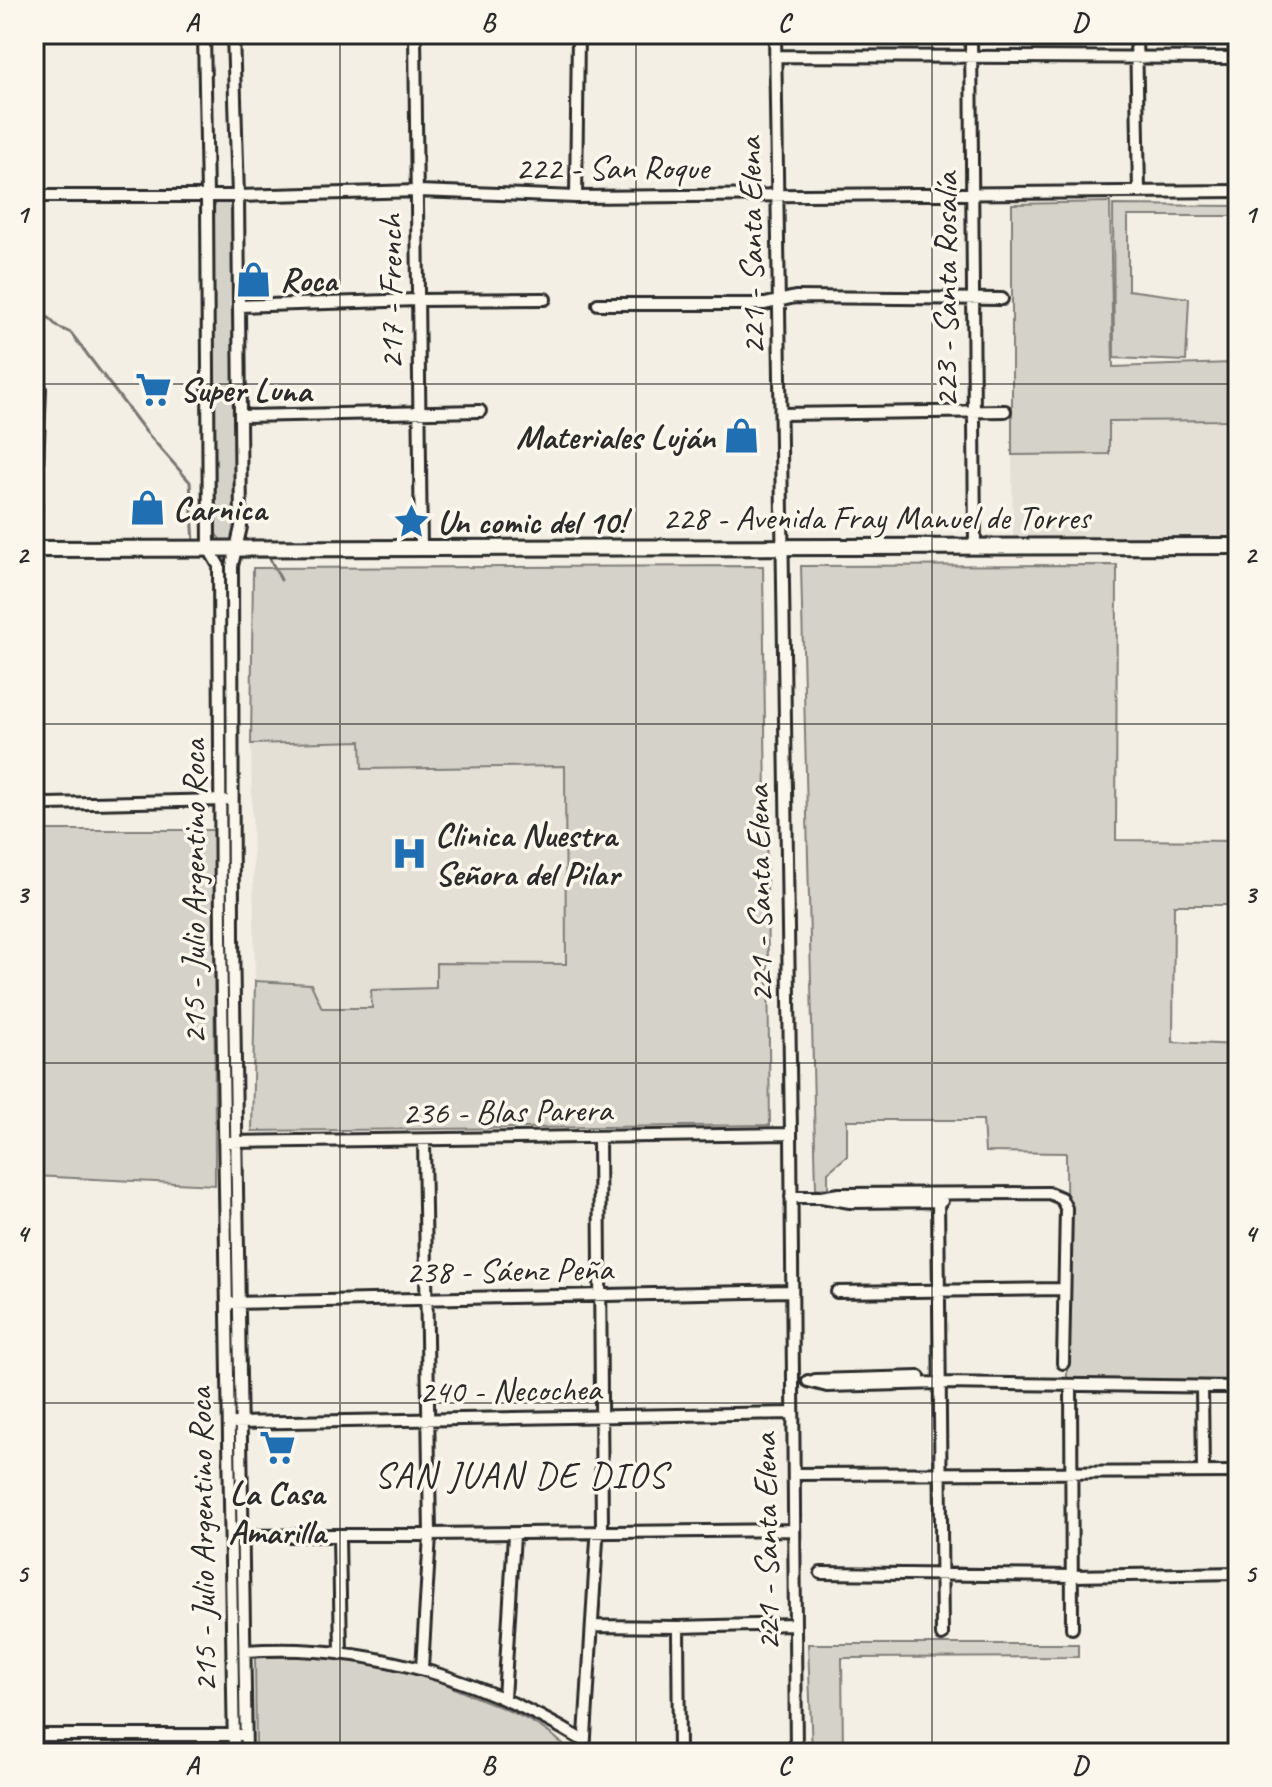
<svg xmlns="http://www.w3.org/2000/svg" width="1272" height="1787" font-family="Caveat,sans-serif">
<style>
.built{fill:#e4e0d6}
.green{fill:#d5d2c9;stroke:#807e7a;stroke-width:2}
.lines{fill:none;stroke-linecap:round;stroke-linejoin:round}
.stream{stroke:#787772;stroke-width:3}
.minor-casing{stroke:#2b2b2b;stroke-width:16}
.major-casing{stroke:#2b2b2b;stroke-width:20}
.minor{stroke:#fbf7ec;stroke-width:10}
.major{stroke:#fbf7ec;stroke-width:14}
.grid{fill:none;stroke:#2b2b2b;stroke-width:2;stroke-opacity:0.55}
.labels{text-anchor:middle;dominant-baseline:central;stroke-width:7;stroke-linejoin:round;paint-order:stroke}
.street-label{font-size:34px;fill:#2b2b2b;stroke:#fbf7ec}
.poi-label{font-size:34px;font-weight:bold;fill:#2b2b2b;stroke:#fbf7ec;text-anchor:start}
.neighbourhood-label{font-size:36px;letter-spacing:2px;fill:#2b2b2b;stroke:#fbf7ec}
.neatline{fill:none;stroke:#2b2b2b;stroke-width:3}
.grid-label{font-size:26px;text-anchor:middle;font-weight:bold;fill:#2b2b2b}
</style>
<rect width="100%" height="100%" fill="#f3efe4"/>
<filter id="ink" filterUnits="userSpaceOnUse"><feTurbulence type="fractalNoise" baseFrequency=".0125" numOctaves="2"/><feDisplacementMap in="SourceGraphic" scale="16" xChannelSelector="R" yChannelSelector="G"/><feConvolveMatrix kernelMatrix="1 2 1 2 8 2 1 2 1" color-interpolation-filters="sRGB"/></filter>
<g filter="url(#ink)">
<path class="built" d="M1231 363H1238V539L1013 538 1012 455 1108 454 1109 421 1231 420Z
M362 741 363 769 565 765 566 964 437 963 436 989 372 990V1008H322L310 984 255 981 251 744Z"/>
<path class="green" d="M218 201H229L233 204 238 530 232 542H222L216 534 213 207Z
M1110 202 1113 367 1231 363 1232 420 1109 421V454L1012 455V204Z
M1113 205 1238 206V298H1235L1237 216H1128V290L1189 298 1186 361 1114 358Z
M1117 565 1116 840 1238 841V905H1174L1173 1042 1238 1045V1380L1067 1381 1066 1153 985 1152 983 1120H847V1156L828 1172V1188L816 1189 801 566Z
M763 566 770 1125 252 1131 255 981 311 984 322 1008H372L371 990 436 988V963L566 964 565 766 362 769 361 741 251 744 253 568Z
M34 830H214L215 1185 34 1176Z
M808 1644H1078V1657L842 1658 843 1753H812Z
M314 1656C353 1659 393 1664 430 1676 440 1679 448 1686 458 1690 496 1706 544 1720 571 1753H256L255 1657Z"/>
<g class="lines">
<path class="stream" d="M34 304 58 327 71 333 146 432 190 482 194 543
M239 557H269L281 580"/>
<defs>
<path id="minor" d="M204 34 207 196 209 549 219 566 221 937 234 1753
M233 34 238 196 241 527 232 566 233 937 246 1753
M415 34 421 550
M775 34 791 1134 796 1753
M971 34 975 546
M1136 34 1139 192
M775 56 1238 58
M34 196H238L418 191 576 197 1238 191
M576 197 578 34
M598 304H765L795 297 1002 299
M239 306 417 300 545 299
M34 383 40 388 34 549
M781 414 1005 411
M240 416 480 411
M34 796 39 801 48 804 224 800
M230 1142 791 1134
M938 1194 942 1635
M791 1197H821L850 1202 942 1201
M821 1197 839 1194 1049 1193 1061 1198 1066 1208 1063 1363
M837 1292 1063 1289
M233 1303 791 1291
M815 1380 919 1377
M808 1381 827 1386 941 1383 1238 1387
M1071 1385 1072 1628
M1202 1387 1203 1472
M235 1423 793 1413
M794 1474 1238 1472
M240 1536 794 1530
M339 1536 341 1654
M821 1573 1073 1576 1238 1573
M593 1626 678 1627 795 1624
M678 1627 679 1753
M245 1651C366 1642 482 1679 584 1741
M422 1668 430 1535 424 1141
M504 1698 514 1535
M34 1735H240
M584 1753 597 1540 602 1527 599 1138"/>
<path id="major" d="M34 549 1238 546"/>
</defs>
<use href="#minor" class="minor-casing"/>
<use href="#major" class="major-casing"/>
<use href="#minor" class="minor"/>
<use href="#major" class="major"/>
</g>
</g>
<path class="grid" d="M340 34V1753M636 34V1753M932 34V1753M34 384H1238M34 724H1238M34 1063H1238M34 1403H1238"/>
<defs>
<symbol id="shop-bare" viewBox="-9 -9 18 18"><path d="M-5-2.5h2.3a2.7 3.5 0 0 1 5.4 0H5L5.5 6h-11ZM-1.5-2.5h3a1.5 2.3 0 0 0-3 0Z" fill="#1f6fb2" stroke="#fbf7ec" stroke-width="2.5" paint-order="stroke"/></symbol>
<symbol id="supermarket-bare" viewBox="-9 -9 18 18"><path d="M-6-5.5h2.5l.6 2H6L4.5 2H-2.5L-4.4-4H-6ZM-1.5 3.2a1.3 1.3 0 1 0 .1 0ZM3 3.2a1.3 1.3 0 1 0 .1 0Z" fill="#1f6fb2" stroke="#fbf7ec" stroke-width="2.5" paint-order="stroke"/></symbol>
<symbol id="sight-bare" viewBox="-9 -9 18 18"><path d="M0-6L1.8-2.2L6-1.7L2.9 1.2L3.7 5.4L0 3.3L-3.7 5.4L-2.9 1.2L-6-1.7L-1.8-2.2Z" fill="#1f6fb2" stroke="#fbf7ec" stroke-width="2.5" paint-order="stroke"/></symbol>
<symbol id="hospital-bare" viewBox="-9 -9 18 18"><path d="M-5-5h3v3.5h4V-5h3V5h-3V1.5h-4V5h-3Z" fill="#1f6fb2" stroke="#fbf7ec" stroke-width="2.5" paint-order="stroke"/></symbol>
</defs>
<g fill-rule="evenodd">
<use href="#shop-bare" x="228" y="254" width="51" height="51"/>
<use href="#supermarket-bare" x="128" y="364" width="51" height="51"/>
<use href="#shop-bare" x="716" y="410" width="51" height="51"/>
<use href="#shop-bare" x="122" y="482" width="51" height="51"/>
<use href="#sight-bare" x="386" y="496" width="51" height="51"/>
<use href="#hospital-bare" x="384" y="828" width="51" height="51"/>
<use href="#supermarket-bare" x="252" y="1422" width="51" height="51"/>
</g>
<g class="labels">
<g class="street-label">
<text x="612" y="167">222 - San Roque</text>
<text transform="translate(751 246) rotate(-91)">221 - Santa Elena</text>
<text transform="translate(945 290) rotate(-90)">223 - Santa Rosalía</text>
<text transform="translate(390 292) rotate(-90)">217 - French</text>
<text x="876" y="517">228 - Avenida Fray Manuel de Torres</text>
<text transform="translate(193 892) rotate(-90)">215 - Julio Argentino Roca</text>
<text transform="translate(759 894) rotate(-91)">221 - Santa Elena</text>
<text transform="translate(507 1111) rotate(-1)">236 - Blas Parera</text>
<text transform="translate(509 1270) rotate(-1)">238 - Sáenz Peña</text>
<text transform="translate(510 1390) rotate(-1)">240 - Necochea</text>
<text transform="translate(202 1540) rotate(-91)">215 - Julio Argentino Roca</text>
<text transform="translate(766 1542) rotate(-91)">221 - Santa Elena</text>
</g>
<g class="poi-label">
<text x="280" y="279">Roca</text>
<text x="180" y="389">Super Luna</text>
<text x="715" y="436" text-anchor="end">Materiales Luján</text>
<text x="173" y="508">Carnica</text>
<text x="437" y="521">Un comic del 10!</text>
<text x="435" y="834">Clinica Nuestra<tspan x="435" dy="39">Señora del Pilar</tspan></text>
<text x="277" y="1492" text-anchor="middle">La Casa<tspan x="277" dy="39">Amarilla</tspan></text>
</g>
<g class="neighbourhood-label">
<text x="521" y="1475">SAN JUAN DE DIOS</text>
</g>
</g>
<rect width="1272" height="1787" fill="none" stroke="#fbf7ec" stroke-width="88"/>
<rect x="44" y="44" width="1184" height="1699" class="neatline"/>
<g class="grid-label">
<text x="192" y="31">A</text>
<text x="488" y="31">B</text>
<text x="784" y="31">C</text>
<text x="1080" y="31">D</text>
<text x="22" y="223">1</text>
<text x="1250" y="223">1</text>
<text x="22" y="563">2</text>
<text x="1250" y="563">2</text>
<text x="22" y="903">3</text>
<text x="1250" y="903">3</text>
<text x="22" y="1242">4</text>
<text x="1250" y="1242">4</text>
<text x="22" y="1582">5</text>
<text x="1250" y="1582">5</text>
<text x="192" y="1774">A</text>
<text x="488" y="1774">B</text>
<text x="784" y="1774">C</text>
<text x="1080" y="1774">D</text>
</g>
</svg>
